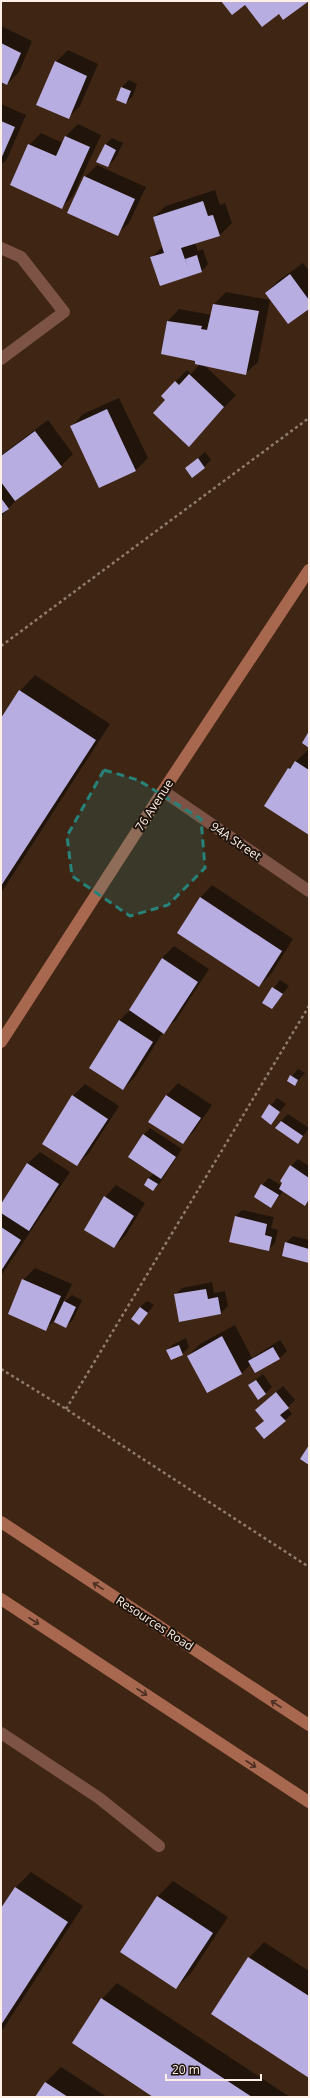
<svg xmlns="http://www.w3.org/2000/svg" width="310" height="2098" font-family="'Open Sans',sans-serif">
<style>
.shadow{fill:#0007}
.building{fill:#b8ade1}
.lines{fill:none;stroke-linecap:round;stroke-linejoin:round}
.path{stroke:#907c6e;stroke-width:2.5;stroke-dasharray:3 3;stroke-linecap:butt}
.lane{stroke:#7c5344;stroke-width:12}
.street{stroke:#7c5344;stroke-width:12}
.secondary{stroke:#a8674f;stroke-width:12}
.oneway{stroke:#4e3023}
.marked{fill:#27827a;fill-opacity:0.2;stroke:#27827a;stroke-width:3;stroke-dasharray:8 5;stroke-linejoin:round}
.labels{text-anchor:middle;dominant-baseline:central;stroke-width:4;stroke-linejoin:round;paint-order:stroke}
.street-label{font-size:12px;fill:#fef0e7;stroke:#1e130b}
</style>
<rect width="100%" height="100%" fill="#3f2614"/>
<path class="shadow" d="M1 26 32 41 19 72 7 84 1 81Z
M68 50 98 64 80 106 68 118 56 62Z
M129 80 137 84 133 96 126 103 122 87Z
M1 104 26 115 7 159 1 165Z
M78 124 101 135 73 196 61 208 29 145 41 133 63 143 66 136Z
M112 138 123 143 115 159 108 166 105 145Z
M97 165 146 187 129 223 117 234 68 213 85 177Z
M215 190 220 205 225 203 232 223 220 235 195 243 198 251 203 249 208 264 202 271 191 274 152 257 163 246 154 217 166 206Z
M303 263 309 271V307L266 293 278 281Z
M226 292 270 300 258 362 246 373 204 365 236 395 200 433 167 400 175 382 187 370 191 374 200 364 197 360 162 353 168 321 179 309 212 315 214 304Z
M119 398 148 458 136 470 99 487 72 426 83 414Z
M48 420 73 454 61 466 18 498 1 517V455Z
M205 452 211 460 204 467 187 468Z
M35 675 110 724 1 893V720L20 691Z
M308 750 309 751V834L266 806 289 768Z
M212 885 293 939 271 974 259 986 179 933 201 897Z
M174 946 209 969 176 1020 163 1032 135 1077 123 1089 91 1068 120 1020 130 1010 162 958Z
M280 980 289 986 272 1008 263 1002Z
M298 1069 305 1073 294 1085 288 1081Z
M178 1083 212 1105 194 1131 183 1143 149 1122 167 1095Z
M85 1084 119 1106 89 1153 77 1165 73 1096Z
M277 1098 286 1104 271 1123 262 1116Z
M288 1114 309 1128 298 1143 281 1121Z
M150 1128 182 1149 160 1183 153 1190 149 1178 154 1173 144 1135Z
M40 1152 70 1172 1 1276V1206L28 1163Z
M298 1159 309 1166V1200L305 1204 284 1190 271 1207 262 1185 269 1178 282 1186 291 1166Z
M116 1185 145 1203 126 1235 114 1247 105 1197Z
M242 1210 274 1217 271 1228 278 1230 275 1243 268 1250 235 1217Z
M293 1236 309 1240V1262L286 1243Z
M35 1268 72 1284 63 1303 72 1295 82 1300 73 1320 66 1326 58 1317 45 1329 23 1280Z
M212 1282 214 1293 225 1291 228 1306 221 1313 179 1321 175 1295 182 1288Z
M147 1301 154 1305 139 1324 140 1307Z
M235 1325 252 1358 280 1340 287 1351 280 1358 255 1372 251 1364 242 1373 207 1392 188 1356 200 1344Z
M186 1338 189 1347 182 1354 167 1350 174 1344Z
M263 1374 272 1387 265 1394 249 1385Z
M283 1386 295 1400 287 1408 292 1414 285 1420 256 1428 265 1420 256 1410Z
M31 1872 83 1906 1 2032V1910L15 1888Z
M173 1881 228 1917 191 1973 176 1988 121 1952 158 1896Z
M264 1942 309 1971V2077L212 2014 249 1958Z
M117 1983 290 2097H155L102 1999Z
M61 2067 107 2097H36L46 2082Z"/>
<path class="building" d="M221 1H309L283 20 279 14 262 27 245 5 232 15Z
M1 43 21 53 7 85 1 82Z
M55 61 87 76 69 119 36 105Z
M121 87 131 91 126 104 116 100Z
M1 121 15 127 1 159Z
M65 136 90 147 62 209 10 185 28 144 56 156Z
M105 144 116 150 108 167 96 162Z
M84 176 135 199 118 236 67 213Z
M203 201 208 216 213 215 220 236 181 248 188 268 185 259 197 255 202 272 160 286 150 257 164 253 153 217Z
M290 274 309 300V309L288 324 265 293Z
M213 304 259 311 246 375 195 364V361L161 354 167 321 202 326 201 329 207 330Z
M189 374 224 407 189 447 153 413 165 400 161 396 175 381 179 385Z
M107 409 136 471 99 488 70 426Z
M35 431 62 467 15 501 1 482V456Z
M198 458 205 468 192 478 185 468Z
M1 498 9 509 1 514Z
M19 690 96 740 1 886V718Z
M309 731V748L302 743Z
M295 761 309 770V835L264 806 288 768 290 769Z
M200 897 282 951 259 987 177 933Z
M162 958 198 982 164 1034 129 1010Z
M272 987 283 994 272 1009 262 1003Z
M119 1020 153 1042 123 1090 89 1068Z
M290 1075 298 1080 295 1086 287 1081Z
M72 1095 108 1119 77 1166 42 1144Z
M166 1095 201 1118 183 1144 148 1122Z
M269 1104 280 1112 271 1125 261 1117Z
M281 1121 303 1136 298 1144 275 1128Z
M143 1134 176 1157 161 1179 128 1157Z
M27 1163 59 1184 29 1231 1 1213V1204Z
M290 1165 309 1178V1199L305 1206 279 1189 282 1183 280 1181Z
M148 1178 158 1184 153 1191 144 1185Z
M261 1184 279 1195 271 1208 254 1197Z
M104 1196 134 1216 114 1248 84 1230Z
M235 1216 267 1224 265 1235 272 1237 269 1251 229 1242Z
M1 1227 21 1240 1 1271Z
M285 1242 309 1249V1263L282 1256Z
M22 1279 61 1296 46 1331 8 1314Z
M206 1289 208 1299 218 1297 221 1314 179 1322 174 1294Z
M64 1301 76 1307 66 1328 54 1322Z
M140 1307 148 1313 139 1325 131 1319Z
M222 1336 242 1374 207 1393 187 1356Z
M179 1345 183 1355 171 1360 166 1350Z
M273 1347 280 1359 255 1373 248 1361Z
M256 1380 266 1394 258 1400 248 1385Z
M276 1392 289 1408 280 1415 286 1421 264 1439 255 1428 264 1421 255 1410Z
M309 1445V1465L300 1459Z
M15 1887 68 1922 1 2025V1908Z
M157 1896 213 1933 176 1989 120 1952Z
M248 1957 309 1996V2078L211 2014Z
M101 1998 252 2097H153L72 2043Z
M45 2082 68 2097H35Z"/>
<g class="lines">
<path class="path" d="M1 646 309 418
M1 1369 66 1409 309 1567
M66 1409 309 1006"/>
<path class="lane" d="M1 1733 99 1798 159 1846"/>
<path class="street" d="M1 248 21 257 64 312 1 359
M163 791 309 891"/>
<path class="secondary" d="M1 1042 163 791 309 570
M1 1522 309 1725
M1 1599 309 1802"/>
</g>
<defs><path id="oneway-shaft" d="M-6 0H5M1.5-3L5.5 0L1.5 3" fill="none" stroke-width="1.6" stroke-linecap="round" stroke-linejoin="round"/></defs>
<g class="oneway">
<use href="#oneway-shaft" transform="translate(98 1586) rotate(-147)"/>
<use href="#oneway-shaft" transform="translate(34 1621) rotate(33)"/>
<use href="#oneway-shaft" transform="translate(142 1692) rotate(33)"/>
<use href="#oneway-shaft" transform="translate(276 1704) rotate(-147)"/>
<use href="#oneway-shaft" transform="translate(251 1764) rotate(33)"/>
</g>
<path class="marked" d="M104 770 138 780 201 819 205 868 168 905 130 916 72 876 67 836Z"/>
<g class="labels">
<g class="street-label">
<text transform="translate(154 805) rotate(-57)">76 Avenue</text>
<text transform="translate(236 841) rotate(34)">94A Street</text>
<text transform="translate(155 1623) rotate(33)">Resources Road</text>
</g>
</g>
<rect width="310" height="2098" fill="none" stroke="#fef0e7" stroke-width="4"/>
<path d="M166 2074v6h95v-6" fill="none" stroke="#fef0e7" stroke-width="2"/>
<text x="172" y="2074" font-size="12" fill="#fef0e7" stroke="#1e130b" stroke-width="3" paint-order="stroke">20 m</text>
</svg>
